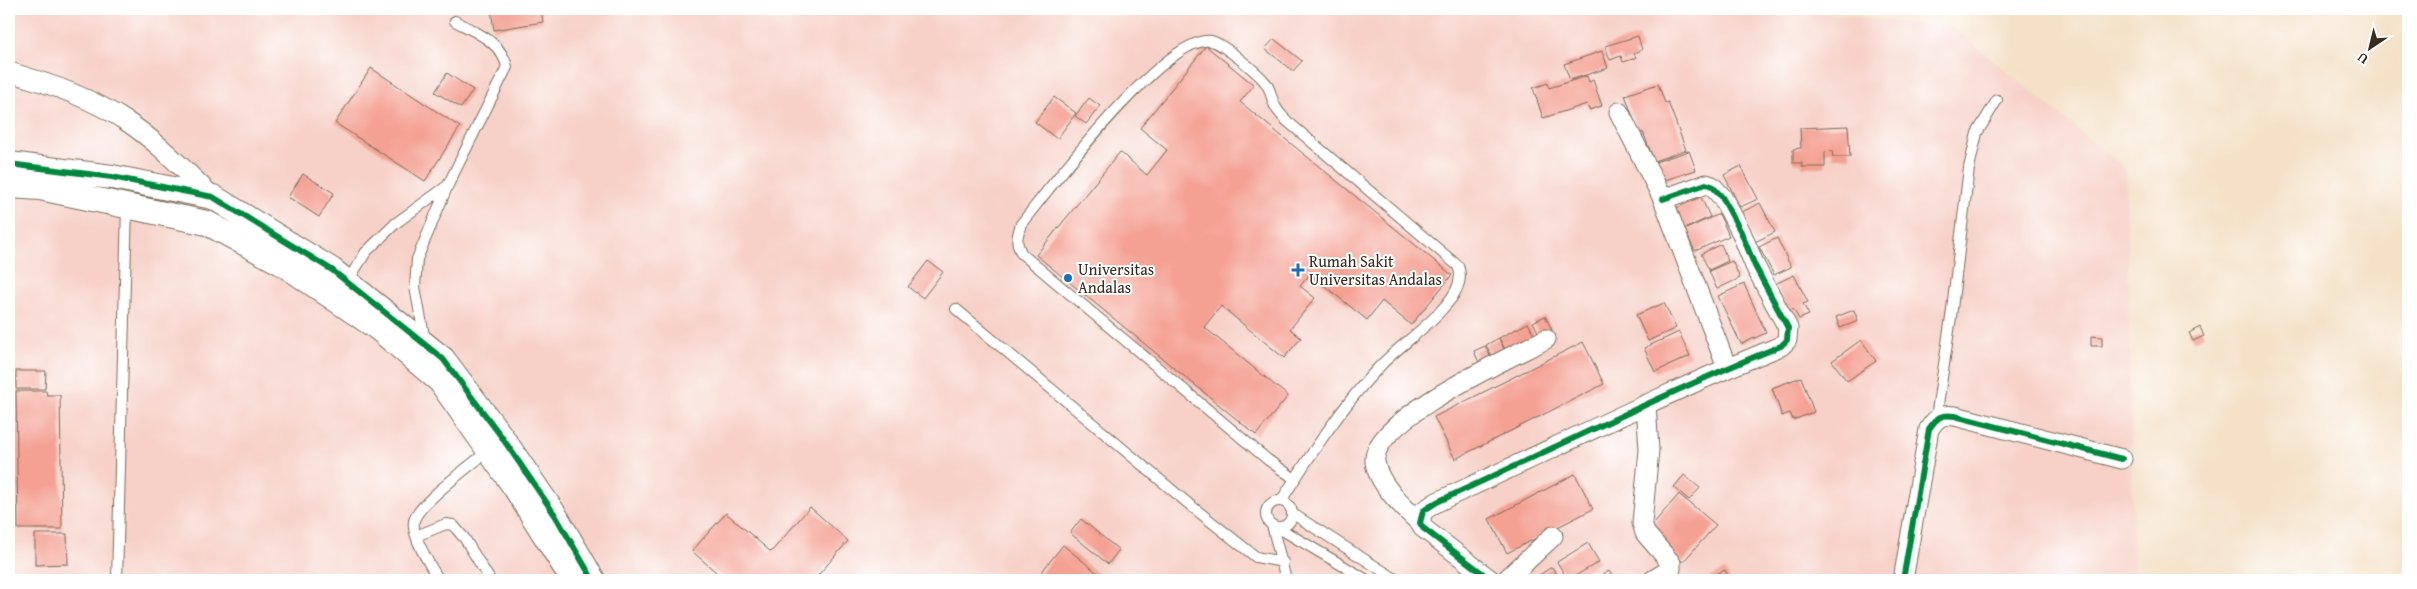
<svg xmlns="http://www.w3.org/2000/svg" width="2417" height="589" font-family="'Gentium Book Plus',serif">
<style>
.built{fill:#f7d1c8}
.building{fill:#f4a093}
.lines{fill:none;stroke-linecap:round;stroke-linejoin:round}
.service-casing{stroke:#7c6a59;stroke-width:12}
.minor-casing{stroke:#7c6a59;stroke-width:21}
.tertiary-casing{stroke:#7c6a59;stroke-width:26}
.service{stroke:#fff;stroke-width:10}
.minor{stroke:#fff;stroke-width:19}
.tertiary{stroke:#fff;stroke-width:24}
.cycleway-casing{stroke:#fff;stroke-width:9}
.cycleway{stroke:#00873e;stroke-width:6}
.poi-dot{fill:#1f6fb2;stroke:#fff;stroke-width:2}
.labels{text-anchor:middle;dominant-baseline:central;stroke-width:4;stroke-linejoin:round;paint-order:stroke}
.poi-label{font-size:16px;fill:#3b2a1e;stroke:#fff;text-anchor:start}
</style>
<rect width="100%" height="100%" fill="#fff"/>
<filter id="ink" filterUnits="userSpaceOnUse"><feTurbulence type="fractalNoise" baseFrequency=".02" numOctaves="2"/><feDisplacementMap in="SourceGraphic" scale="10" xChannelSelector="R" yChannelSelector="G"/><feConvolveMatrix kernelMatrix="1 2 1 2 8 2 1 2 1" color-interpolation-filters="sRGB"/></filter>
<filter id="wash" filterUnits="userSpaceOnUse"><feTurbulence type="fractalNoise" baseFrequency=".0096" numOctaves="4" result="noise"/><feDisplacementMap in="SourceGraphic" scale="20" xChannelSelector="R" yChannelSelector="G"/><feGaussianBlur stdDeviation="1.12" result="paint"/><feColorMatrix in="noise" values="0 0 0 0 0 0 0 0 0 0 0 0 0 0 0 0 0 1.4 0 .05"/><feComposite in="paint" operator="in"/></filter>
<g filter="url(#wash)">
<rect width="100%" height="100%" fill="#f4e1c7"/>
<path class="built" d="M9 9H1788L1954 28 2126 169 2134 580H9Z"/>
<g id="blocks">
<path class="building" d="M491 9H541L543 22 494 30Z
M1638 36 1642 50 1634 53 1636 58 1623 62 1621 56 1610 60 1605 46Z
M1274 39 1302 61 1293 71 1265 49Z
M1206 46 1254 85 1240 102 1452 275 1411 325 1382 301 1367 320 1310 274 1300 286 1315 298 1290 329 1301 338 1284 358 1221 306 1204 327 1288 396 1256 435 1036 255 1120 152 1147 175 1167 150 1140 128Z
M1602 51 1608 68 1570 80 1564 64Z
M371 68 460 127 425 181 335 123Z
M447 73 473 90 461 108 435 92Z
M1587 76 1589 82 1593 80 1602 106 1589 110 1587 104 1543 118 1533 88 1548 83 1549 88Z
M1658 84 1665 103 1668 102 1686 150 1654 161 1643 132 1639 134 1625 95Z
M1054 97 1076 113 1057 139 1035 122Z
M1089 98 1100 106 1086 124 1075 116Z
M1848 126 1850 157H1833L1832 151 1825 152V167H1802V163H1793V149L1801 148 1800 128Z
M1689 151 1696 170 1662 181 1655 162Z
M1741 166 1758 199 1740 207 1724 175Z
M303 174 334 193 319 217 288 197Z
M1701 197 1710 217 1684 229 1674 209Z
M1760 203 1775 232 1755 242 1740 213Z
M1719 214 1729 236 1695 251 1684 230Z
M1777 238 1791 267 1774 275 1759 247Z
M1721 244 1728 261 1709 270 1701 254Z
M928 261 943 272 923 298 908 287Z
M1732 261 1740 278 1717 289 1709 271Z
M1794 275 1808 302 1803 304 1809 315 1799 319 1793 309 1789 311 1775 284Z
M1744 284 1766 333 1741 344 1718 296Z
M1664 303 1676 328 1648 341 1636 315Z
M1854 310 1858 321 1840 328 1836 317Z
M1545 316 1552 330 1540 336 1533 322Z
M1528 323 1536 339 1507 353 1499 338Z
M2200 327 2204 336 2193 341 2189 333Z
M1679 332 1690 356 1655 372 1644 348Z
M2091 336 2102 337V346H2091Z
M1499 338 1506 353 1494 360 1486 345Z
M1861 340 1876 361 1847 381 1832 361Z
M1583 342 1604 384 1455 459 1434 417Z
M1485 346 1493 361 1481 367 1474 351Z
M16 371H46L45 389H16Z
M1801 377 1814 412 1793 420 1790 413 1782 416 1772 388Z
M16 391H46L47 395H60L62 529H18Z
M1575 474 1593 509 1507 553 1489 519Z
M1684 475 1700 488 1689 500 1674 487Z
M1679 494 1716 525 1683 562 1647 531Z
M810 507 848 541 814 580H725L692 551 726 513 771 552Z
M1081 519 1119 550 1108 564 1070 533Z
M35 534H67L68 564 35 565Z
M1588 543 1599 562 1568 580 1557 562Z
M1063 545 1106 580H1035Z
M1552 567 1560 580H1531Z
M1725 570 1730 580H1704Z
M1609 571 1615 580H1593Z"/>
</g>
</g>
<g filter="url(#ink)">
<use href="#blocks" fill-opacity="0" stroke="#7c6a59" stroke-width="1"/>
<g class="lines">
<defs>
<path id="service" d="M347 282 366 252 396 223 447 186
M956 309 1190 505 1256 557 1283 562
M425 341 415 287 417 259 448 185 507 67C502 42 475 32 455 21
M1936 418 1951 317 1969 168 1977 133 1997 100
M1281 501C1311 454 1342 406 1380 366 1400 345 1426 329 1445 306 1455 295 1464 281 1458 266L1287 121C1283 117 1278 112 1275 106 1271 98 1271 89 1265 82 1258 73 1222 43 1211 41 1166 34 1049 189 1021 224 1017 237 1015 243 1022 254L1268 460 1295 479
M1266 514a13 13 0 1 1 26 0a13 13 0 1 1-26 0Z
M1293 514 1397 580
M1272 525 1286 580
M1277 527 1367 580
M416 536 446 524 453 525 465 539 490 580
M117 580 127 206
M439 580C431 567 411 536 414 521 417 504 474 463 489 450"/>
<path id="minor" d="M9 72C51 84 92 98 129 123 160 144 186 172 213 197
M1619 112 1663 199 1727 368
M1646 404 1649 450 1642 523 1645 533 1671 563V569L1653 580
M1420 523C1404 508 1378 484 1375 462 1370 420 1512 357 1546 339
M1491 580 1423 528 1420 523 1423 511 1437 502C1551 450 1664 393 1781 346L1787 340 1788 328 1755 266 1741 232 1722 197 1712 186 1706 184 1663 199
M1506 580 1553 536
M1903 580 1929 429C1937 417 1941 414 1955 416L2122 459"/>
<path id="tertiary" d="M9 164 112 177 213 197 332 270 443 359 501 436 555 515 593 580
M9 186 40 188 207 223 285 265 379 329 440 381 516 489 573 580"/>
</defs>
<use href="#service" class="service-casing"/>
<use href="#minor" class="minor-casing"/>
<use href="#tertiary" class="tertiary-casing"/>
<use href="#service" class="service"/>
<use href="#minor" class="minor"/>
<use href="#tertiary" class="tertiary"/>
<defs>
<path id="cycleway" d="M9 164 112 177 213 197 332 270 443 359 501 436 555 515 593 580
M1491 580 1423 528 1420 523 1423 511 1437 502C1551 450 1664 393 1781 346L1787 340 1788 328 1755 266 1741 232 1722 197 1712 186 1706 184 1663 199
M1903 580 1929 429C1937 417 1941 414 1955 416L2122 459"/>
</defs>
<use href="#cycleway" class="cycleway-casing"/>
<use href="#cycleway" class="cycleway"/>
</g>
</g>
<g class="poi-dot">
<path d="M1295.5 262.5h5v5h5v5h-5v5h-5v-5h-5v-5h5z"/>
<circle cx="1068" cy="278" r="5"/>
</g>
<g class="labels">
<g class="poi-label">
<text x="1309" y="261">Rumah Sakit<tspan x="1309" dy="18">Universitas Andalas</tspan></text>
<text x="1078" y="269">Universitas<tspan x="1078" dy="18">Andalas</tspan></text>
</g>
</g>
<rect width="2417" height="589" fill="none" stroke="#fff" stroke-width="30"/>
<g transform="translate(2370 48) rotate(215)" stroke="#ffffff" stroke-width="4" paint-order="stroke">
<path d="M0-4L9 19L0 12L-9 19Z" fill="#3b2a1e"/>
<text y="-8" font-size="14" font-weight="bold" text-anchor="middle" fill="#3b2a1e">U</text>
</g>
</svg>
